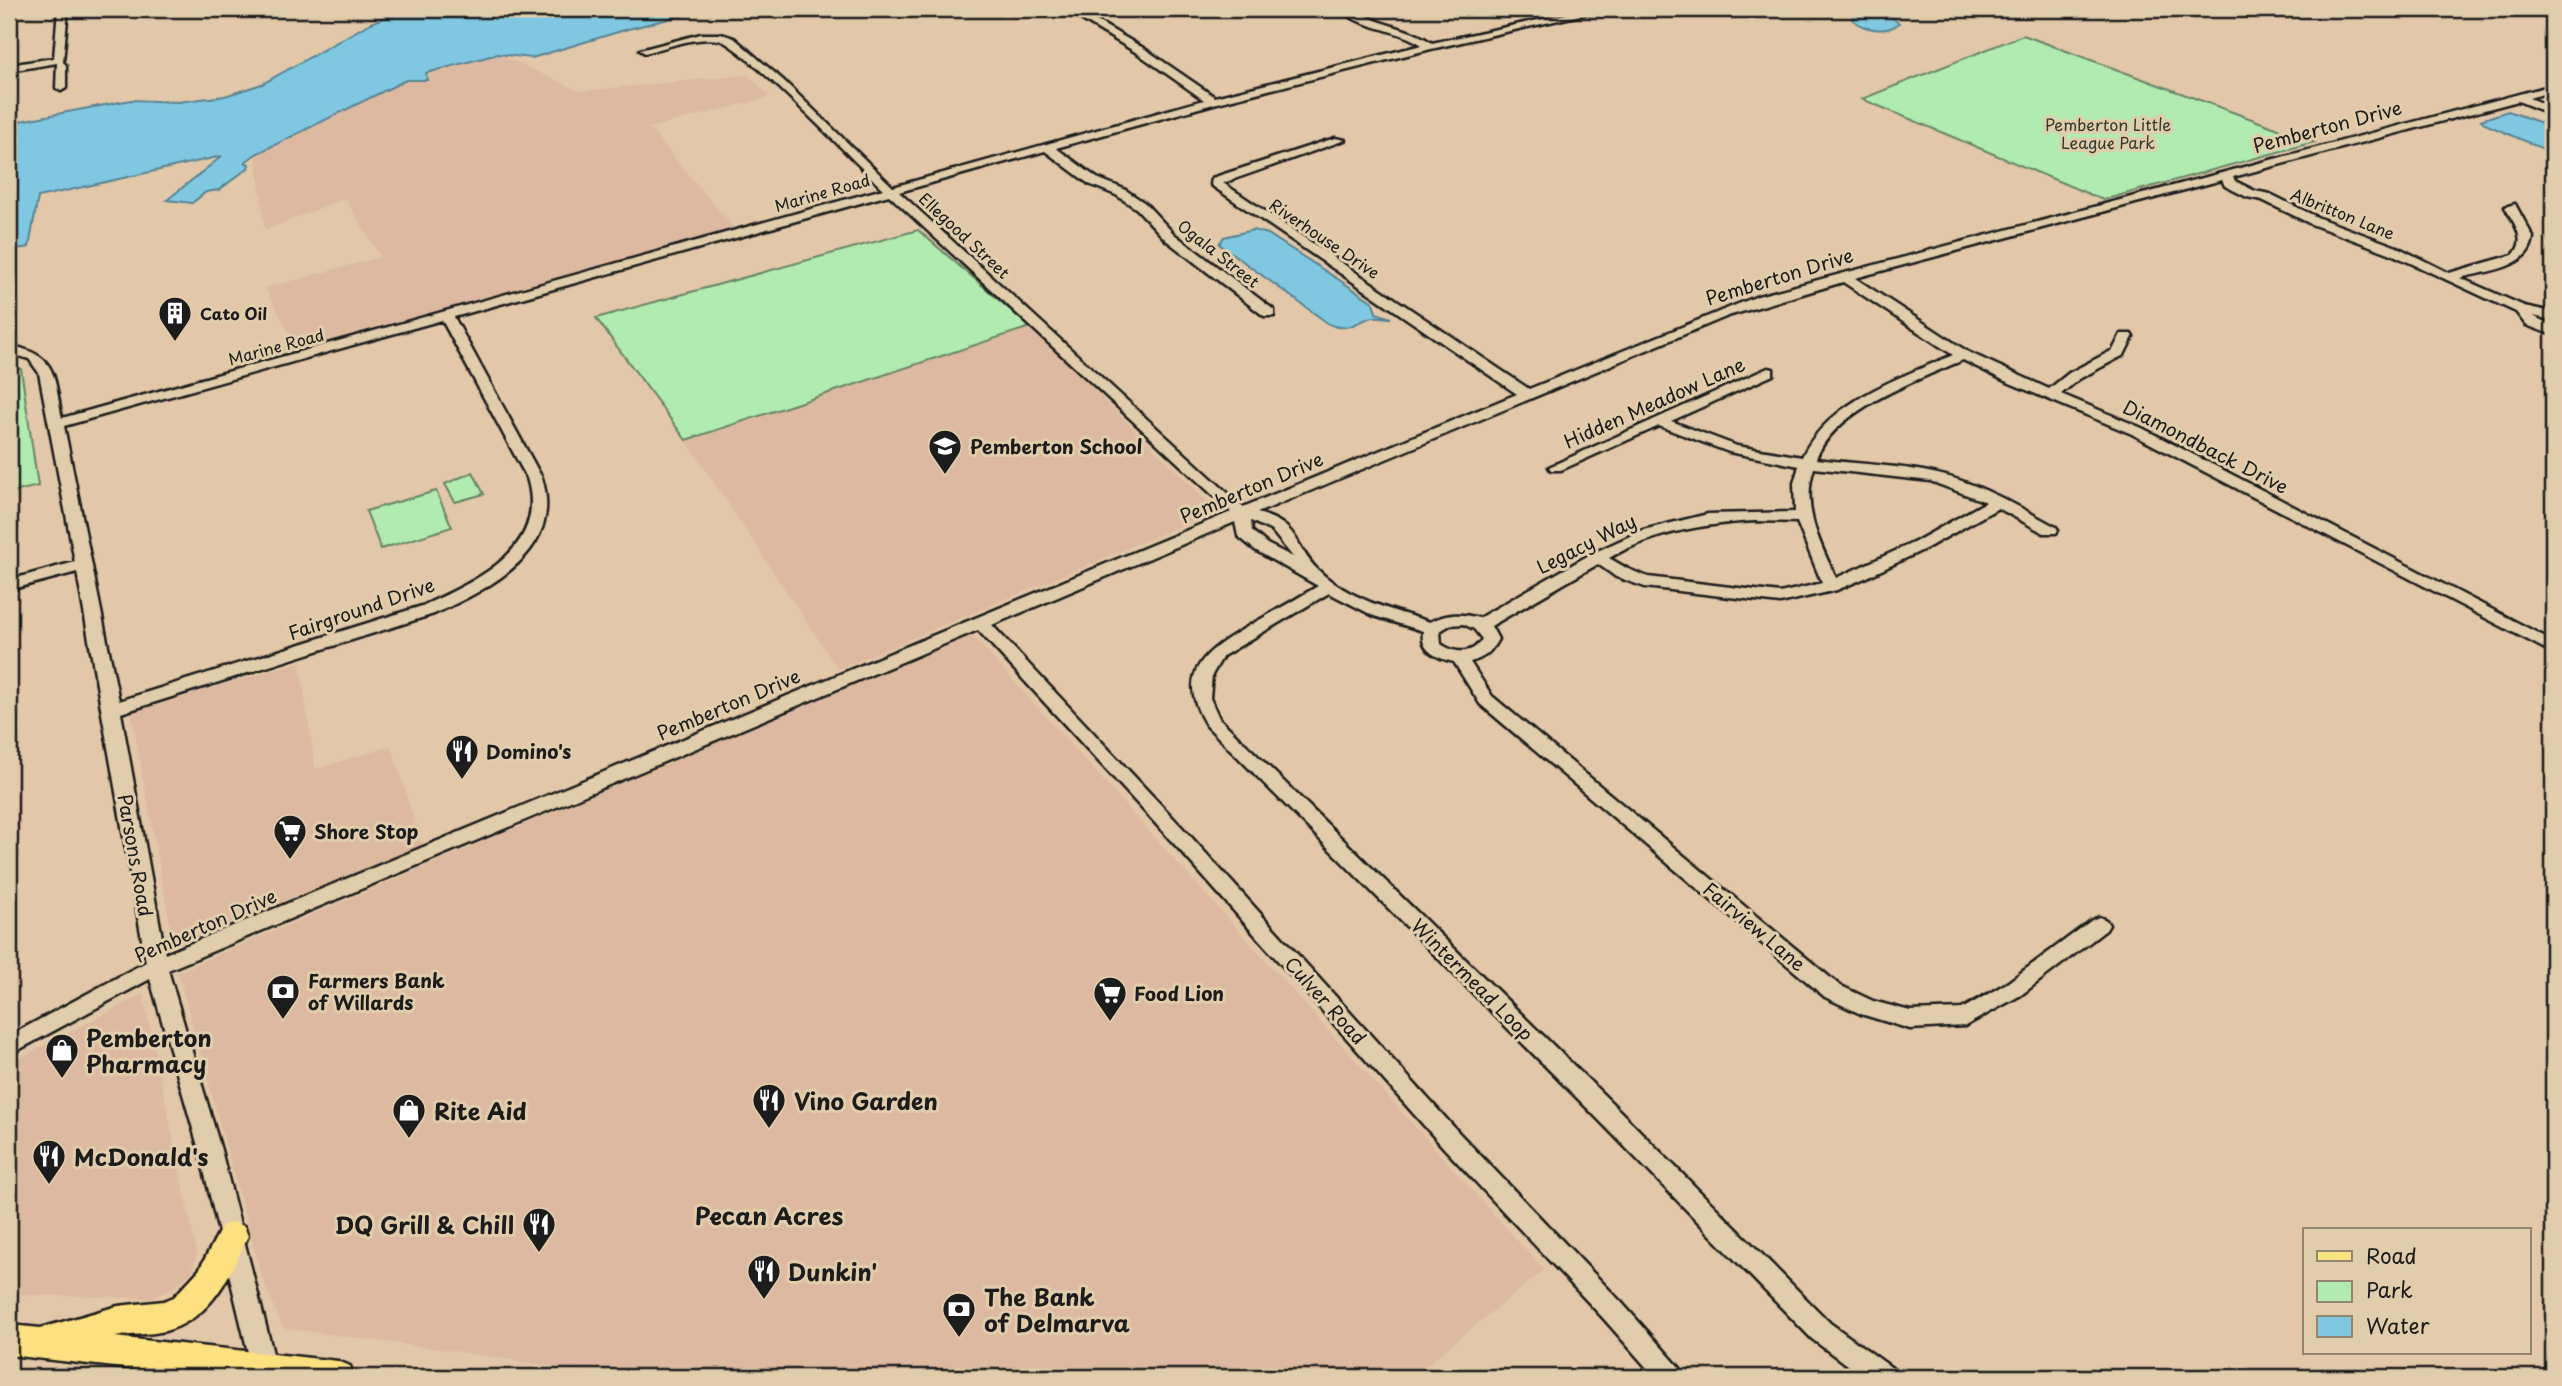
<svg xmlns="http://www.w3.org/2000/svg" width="2562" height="1386" font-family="'Playpen Sans',sans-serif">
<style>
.built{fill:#dcb9a0}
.green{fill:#b1ebaf;stroke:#668466;stroke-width:2}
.water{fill:#80c8e1;stroke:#588392;stroke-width:2}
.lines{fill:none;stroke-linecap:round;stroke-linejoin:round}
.minor-casing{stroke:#1c1c1c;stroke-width:5}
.major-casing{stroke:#1c1c1c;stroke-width:5}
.minor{fill:#e1cdab;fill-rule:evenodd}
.major{fill:#fde080;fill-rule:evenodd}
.labels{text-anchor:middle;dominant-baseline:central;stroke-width:6;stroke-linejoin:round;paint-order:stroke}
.far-park-label{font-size:16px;fill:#323b32;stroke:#e1cdab}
.far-street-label{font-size:16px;fill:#1c1c1c;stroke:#e1cdab}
.far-poi-label{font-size:16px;font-weight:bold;fill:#1c1c1c;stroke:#e1cdab;text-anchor:start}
.street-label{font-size:19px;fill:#1c1c1c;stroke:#e1cdab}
.poi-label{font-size:19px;font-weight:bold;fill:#1c1c1c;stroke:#e1cdab;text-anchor:start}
.near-poi-label{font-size:23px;font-weight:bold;fill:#1c1c1c;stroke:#e1cdab;text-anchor:start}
.near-neighbourhood-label{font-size:24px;font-weight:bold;fill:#1c1c1c;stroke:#e1cdab}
</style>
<rect width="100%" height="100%" fill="#e2c7a9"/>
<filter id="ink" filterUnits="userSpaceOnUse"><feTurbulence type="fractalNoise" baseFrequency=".0143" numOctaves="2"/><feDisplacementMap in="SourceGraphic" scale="14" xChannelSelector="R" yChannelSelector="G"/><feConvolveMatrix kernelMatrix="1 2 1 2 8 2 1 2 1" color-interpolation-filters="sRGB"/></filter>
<g filter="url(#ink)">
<path class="built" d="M498 54 580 91 748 75 770 97 649 128 734 228 298 349 265 288 381 257 345 198 265 230 256 154 406 80H426V73Z
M1030 327 1217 511 838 669 686 440Z
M971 634 1544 1270 1411 1377H620L454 1351 283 1328 263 1280 178 972Z
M300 662 315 769 391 746 422 845 174 946 131 712Z
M143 994 197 1254 191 1273 176 1285 152 1298 9 1294V1064Z"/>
<path class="green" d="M2023 35 2314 142 2103 200 1862 99Z
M918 230 1030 327 686 440 596 318Z
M9 365 21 369 38 486 9 493Z
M473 472 484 494 455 502 445 484Z
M436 491 452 527 381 549 366 511Z"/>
<path class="water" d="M407 9H709L628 29 532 58 498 54 426 73 427 80H406L256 154 245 162 249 164 248 168 219 190 206 192 192 203 167 200 222 156 38 197 29 247 9 250V123L131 100 178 102 225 96 262 84 371 23Z
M1873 12 1888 14 1899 23C1887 34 1863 30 1852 19L1855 14Z
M2508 111 2553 127V153L2487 125 2481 120Z
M1253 230 1268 234 1373 302 1376 313 1391 318C1386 318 1378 316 1373 317 1357 321 1347 333 1329 324L1219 244 1224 237Z"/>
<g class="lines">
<defs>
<path id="minor" d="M58 9H68L63 62 66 65V88L61 91 56 88 57 63 9 71V65L54 58Z
M1064 9H1076L1145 49 1215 97 1422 45C1397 28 1361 29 1339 9 1355 9 1366 17 1381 22 1400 29 1415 31 1432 43L1589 9H1607L1431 49 1217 103 1056 148 1097 178 1124 189 1145 203 1174 234 1274 310V316H1264L1166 240 1137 209 1116 195 1089 184 1045 151 899 192 1243 507 1517 394 1211 185 1212 178 1335 138 1345 140 1223 183 1529 389 1758 296 2553 85V91L2529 98 2553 108V115L2518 101 2233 177 2235 181 2255 191 2270 194 2319 218 2397 247 2449 273 2513 255C2528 239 2514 224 2505 207L2515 204 2533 237C2530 269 2486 271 2460 278L2524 306 2553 312V320L2533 316 2553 326V335L2526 325 2516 312 2389 253 2311 224 2262 200 2247 197 2225 186 2222 180 1855 278 1968 352 2049 389 2069 373 2113 350 2121 334H2131L2133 337 2124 355 2079 379 2061 394 2142 428 2553 641V653L2132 434 2005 381 1963 360C1918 380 1834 409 1816 459 1864 465 1914 465 1959 480 1993 491 2024 510 2056 527L2058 530 2056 533H2044L1998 508 1927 548 1865 578 1837 590 1780 603 1645 587 1616 577 1598 564 1491 626 1498 639C1491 652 1485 658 1470 662L1492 696 1839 985 1873 1001 1910 1011 1962 1009 2007 983 2092 920 2099 917 2106 920 2109 925 2106 930 2021 995 1965 1026 1910 1029 1861 1014 1825 997 1480 704 1454 662C1437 658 1420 651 1423 631L1374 616 1329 593 1223 656 1212 675 1210 698 1219 718 1613 1104 1830 1323 1892 1368 1896 1377H1863L1812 1339 1597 1118 1206 725C1173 670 1208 650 1252 624 1274 612 1296 599 1318 586L1255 550 1238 536 1235 522 992 625 1192 838 1460 1134 1622 1303 1680 1368 1683 1377H1655L1604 1319 1444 1148 1178 848 978 630 168 970 221 1150 279 1377H254L199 1150 150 979 9 1055V1036L146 962 77 572 9 590V580L75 562 39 373 29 359 9 353V345C58 356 53 373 62 418L883 189C859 166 741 44 719 40 695 36 668 47 645 53L640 50 701 34H722L734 38 784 81 893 187 1204 100 1137 53ZM889 195 1231 512 165 954 121 713 434 614C490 588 565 551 542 478L454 317ZM1843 282 1953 355C1899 378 1829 401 1802 457L1737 446 1671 421 1773 375V369L1768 368 1549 467 1551 470H1561L1659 426 1729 452 1799 466 1794 483 1795 512 1708 514 1643 530 1591 554 1479 618C1462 613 1447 613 1430 622 1392 610 1348 599 1318 570 1293 546 1302 525 1257 513L1728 316ZM442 320 527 478C549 549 476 581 422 606L119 701 64 426ZM1814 468 1930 481 1986 502 1915 542 1836 578C1819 542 1801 507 1814 468ZM1251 521 1272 531 1293 557 1267 544 1252 531ZM1755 521 1797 522 1822 583 1780 593 1648 577 1628 569 1609 558C1655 532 1703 524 1755 521ZM1463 624 1474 629 1482 639C1473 655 1455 654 1441 644L1440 631 1450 625Z"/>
<path id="major" d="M233 1222 244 1226 248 1236C229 1277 212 1318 165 1331 149 1335 131 1334 115 1337L338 1361 350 1366 354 1377H203L9 1355V1325L41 1328 118 1306 164 1301 174 1297 199 1270 222 1226Z"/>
</defs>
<use href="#minor" class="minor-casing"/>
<use href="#major" class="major-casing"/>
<use href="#minor" class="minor"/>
<use href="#major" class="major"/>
</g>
</g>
<defs>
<symbol id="building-pin" viewBox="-11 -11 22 30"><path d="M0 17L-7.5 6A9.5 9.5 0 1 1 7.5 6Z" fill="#1c1c1c" stroke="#e1cdab"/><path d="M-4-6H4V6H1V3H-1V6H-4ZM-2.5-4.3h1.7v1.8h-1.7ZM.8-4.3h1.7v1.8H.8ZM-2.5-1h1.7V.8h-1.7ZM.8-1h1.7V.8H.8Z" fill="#fff"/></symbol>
<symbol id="school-pin" viewBox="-11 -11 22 30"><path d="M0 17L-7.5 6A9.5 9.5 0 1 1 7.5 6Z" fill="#1c1c1c" stroke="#e1cdab"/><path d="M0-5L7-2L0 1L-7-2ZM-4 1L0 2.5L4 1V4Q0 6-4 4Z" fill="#fff"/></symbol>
<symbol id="restaurant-pin" viewBox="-11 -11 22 30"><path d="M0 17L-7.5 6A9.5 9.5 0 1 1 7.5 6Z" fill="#1c1c1c" stroke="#e1cdab"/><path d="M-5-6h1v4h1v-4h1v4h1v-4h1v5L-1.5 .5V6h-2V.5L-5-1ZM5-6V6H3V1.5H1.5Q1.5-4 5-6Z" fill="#fff"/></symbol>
<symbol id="supermarket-pin" viewBox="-11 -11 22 30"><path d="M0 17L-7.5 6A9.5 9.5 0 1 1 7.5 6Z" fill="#1c1c1c" stroke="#e1cdab"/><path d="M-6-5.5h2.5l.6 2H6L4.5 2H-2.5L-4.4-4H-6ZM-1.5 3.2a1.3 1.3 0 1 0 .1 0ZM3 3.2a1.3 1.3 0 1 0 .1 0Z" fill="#fff"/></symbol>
<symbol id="bank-pin" viewBox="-11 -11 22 30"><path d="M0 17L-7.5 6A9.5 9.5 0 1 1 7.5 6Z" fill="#1c1c1c" stroke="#e1cdab"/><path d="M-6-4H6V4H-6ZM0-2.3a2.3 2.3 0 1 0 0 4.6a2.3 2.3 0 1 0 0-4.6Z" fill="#fff"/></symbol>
<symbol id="shop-pin" viewBox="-11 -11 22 30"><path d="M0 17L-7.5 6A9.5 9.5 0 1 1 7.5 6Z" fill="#1c1c1c" stroke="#e1cdab"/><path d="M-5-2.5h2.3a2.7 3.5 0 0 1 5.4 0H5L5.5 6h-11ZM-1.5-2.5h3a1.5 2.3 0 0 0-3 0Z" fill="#fff"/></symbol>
</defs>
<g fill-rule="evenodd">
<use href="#building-pin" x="156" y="294" width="38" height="52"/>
<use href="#school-pin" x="926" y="427" width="38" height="52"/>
<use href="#restaurant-pin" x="443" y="732" width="38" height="52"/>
<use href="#supermarket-pin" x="271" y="812" width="38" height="52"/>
<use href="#bank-pin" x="264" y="972" width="38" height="52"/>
<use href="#supermarket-pin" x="1091" y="974" width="38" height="52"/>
<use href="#shop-pin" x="43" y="1031" width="38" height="52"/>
<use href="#restaurant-pin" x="750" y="1081" width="38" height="52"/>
<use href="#shop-pin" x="390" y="1091" width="38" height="52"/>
<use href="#restaurant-pin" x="30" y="1137" width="38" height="52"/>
<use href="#restaurant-pin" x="520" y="1205" width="38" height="52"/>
<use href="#restaurant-pin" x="745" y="1252" width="38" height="52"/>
<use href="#bank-pin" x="940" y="1290" width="38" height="52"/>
</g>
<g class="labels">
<g class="far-park-label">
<text x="2108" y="124">Pemberton Little<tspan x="2108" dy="18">League Park</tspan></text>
</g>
<g class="far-street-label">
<text transform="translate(822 192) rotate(-16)">Marine Road</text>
<text transform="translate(2343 213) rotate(22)">Albritton Lane</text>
<text transform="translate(965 235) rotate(43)">Ellegood Street</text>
<text transform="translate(1325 238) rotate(34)">Riverhouse Drive</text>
<text transform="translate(1219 253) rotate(38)">Ogala Street</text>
<text transform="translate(276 346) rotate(-15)">Marine Road</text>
</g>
<g class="far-poi-label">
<text x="200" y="313">Cato Oil</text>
</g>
<g class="street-label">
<text transform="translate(2327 126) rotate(-15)">Pemberton Drive</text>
<text transform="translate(1779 276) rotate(-17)">Pemberton Drive</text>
<text transform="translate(1654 402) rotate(-24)">Hidden Meadow Lane</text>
<text transform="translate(2206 446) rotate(27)">Diamondback Drive</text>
<text transform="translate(1251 487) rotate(-23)">Pemberton Drive</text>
<text transform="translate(1586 543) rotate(-27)">Legacy Way</text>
<text transform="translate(361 608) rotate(-19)">Fairground Drive</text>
<text transform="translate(728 704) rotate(-23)">Pemberton Drive</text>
<text transform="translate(136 855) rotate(80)">Parsons Road</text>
<text transform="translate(205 925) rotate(-24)">Pemberton Drive</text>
<text transform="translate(1755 926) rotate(40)">Fairview Lane</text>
<text transform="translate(1473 979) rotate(45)">Wintermead Loop</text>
<text transform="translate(1326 1000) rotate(48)">Culver Road</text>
</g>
<g class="poi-label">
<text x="970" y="446">Pemberton School</text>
<text x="486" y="751">Domino's</text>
<text x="314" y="831">Shore Stop</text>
<text x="308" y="980">Farmers Bank<tspan x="308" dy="22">of Willards</tspan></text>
<text x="1134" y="993">Food Lion</text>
</g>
<g class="near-poi-label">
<text x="86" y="1037">Pemberton<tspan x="86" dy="26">Pharmacy</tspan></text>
<text x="794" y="1100">Vino Garden</text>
<text x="434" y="1110">Rite Aid</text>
<text x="74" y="1156">McDonald's</text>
<text x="514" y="1224" text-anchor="end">DQ Grill &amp; Chill</text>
<text x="788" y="1271">Dunkin'</text>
<text x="984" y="1296">The Bank<tspan x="984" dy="26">of Delmarva</tspan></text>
</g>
<g class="near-neighbourhood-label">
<text x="769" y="1215">Pecan Acres</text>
</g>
</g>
<rect width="2562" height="1386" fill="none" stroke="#e1cdab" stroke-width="35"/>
<rect x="18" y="18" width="2527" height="1351" fill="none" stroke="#1c1c1c" stroke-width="2.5" filter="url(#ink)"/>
<rect x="2303" y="1228" width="228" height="126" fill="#e1cdab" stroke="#928672" stroke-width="2"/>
<rect x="2317" y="1251" width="35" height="10" fill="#fde080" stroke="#928672" stroke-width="2"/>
<text x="2366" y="1264" font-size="21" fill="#1c1c1c">Road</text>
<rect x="2317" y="1281" width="35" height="21" fill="#b1ebaf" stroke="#928672" stroke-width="2"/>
<text x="2366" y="1298" font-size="21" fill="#1c1c1c">Park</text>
<rect x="2317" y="1316" width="35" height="21" fill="#80c8e1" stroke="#928672" stroke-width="2"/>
<text x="2366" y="1334" font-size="21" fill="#1c1c1c">Water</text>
</svg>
